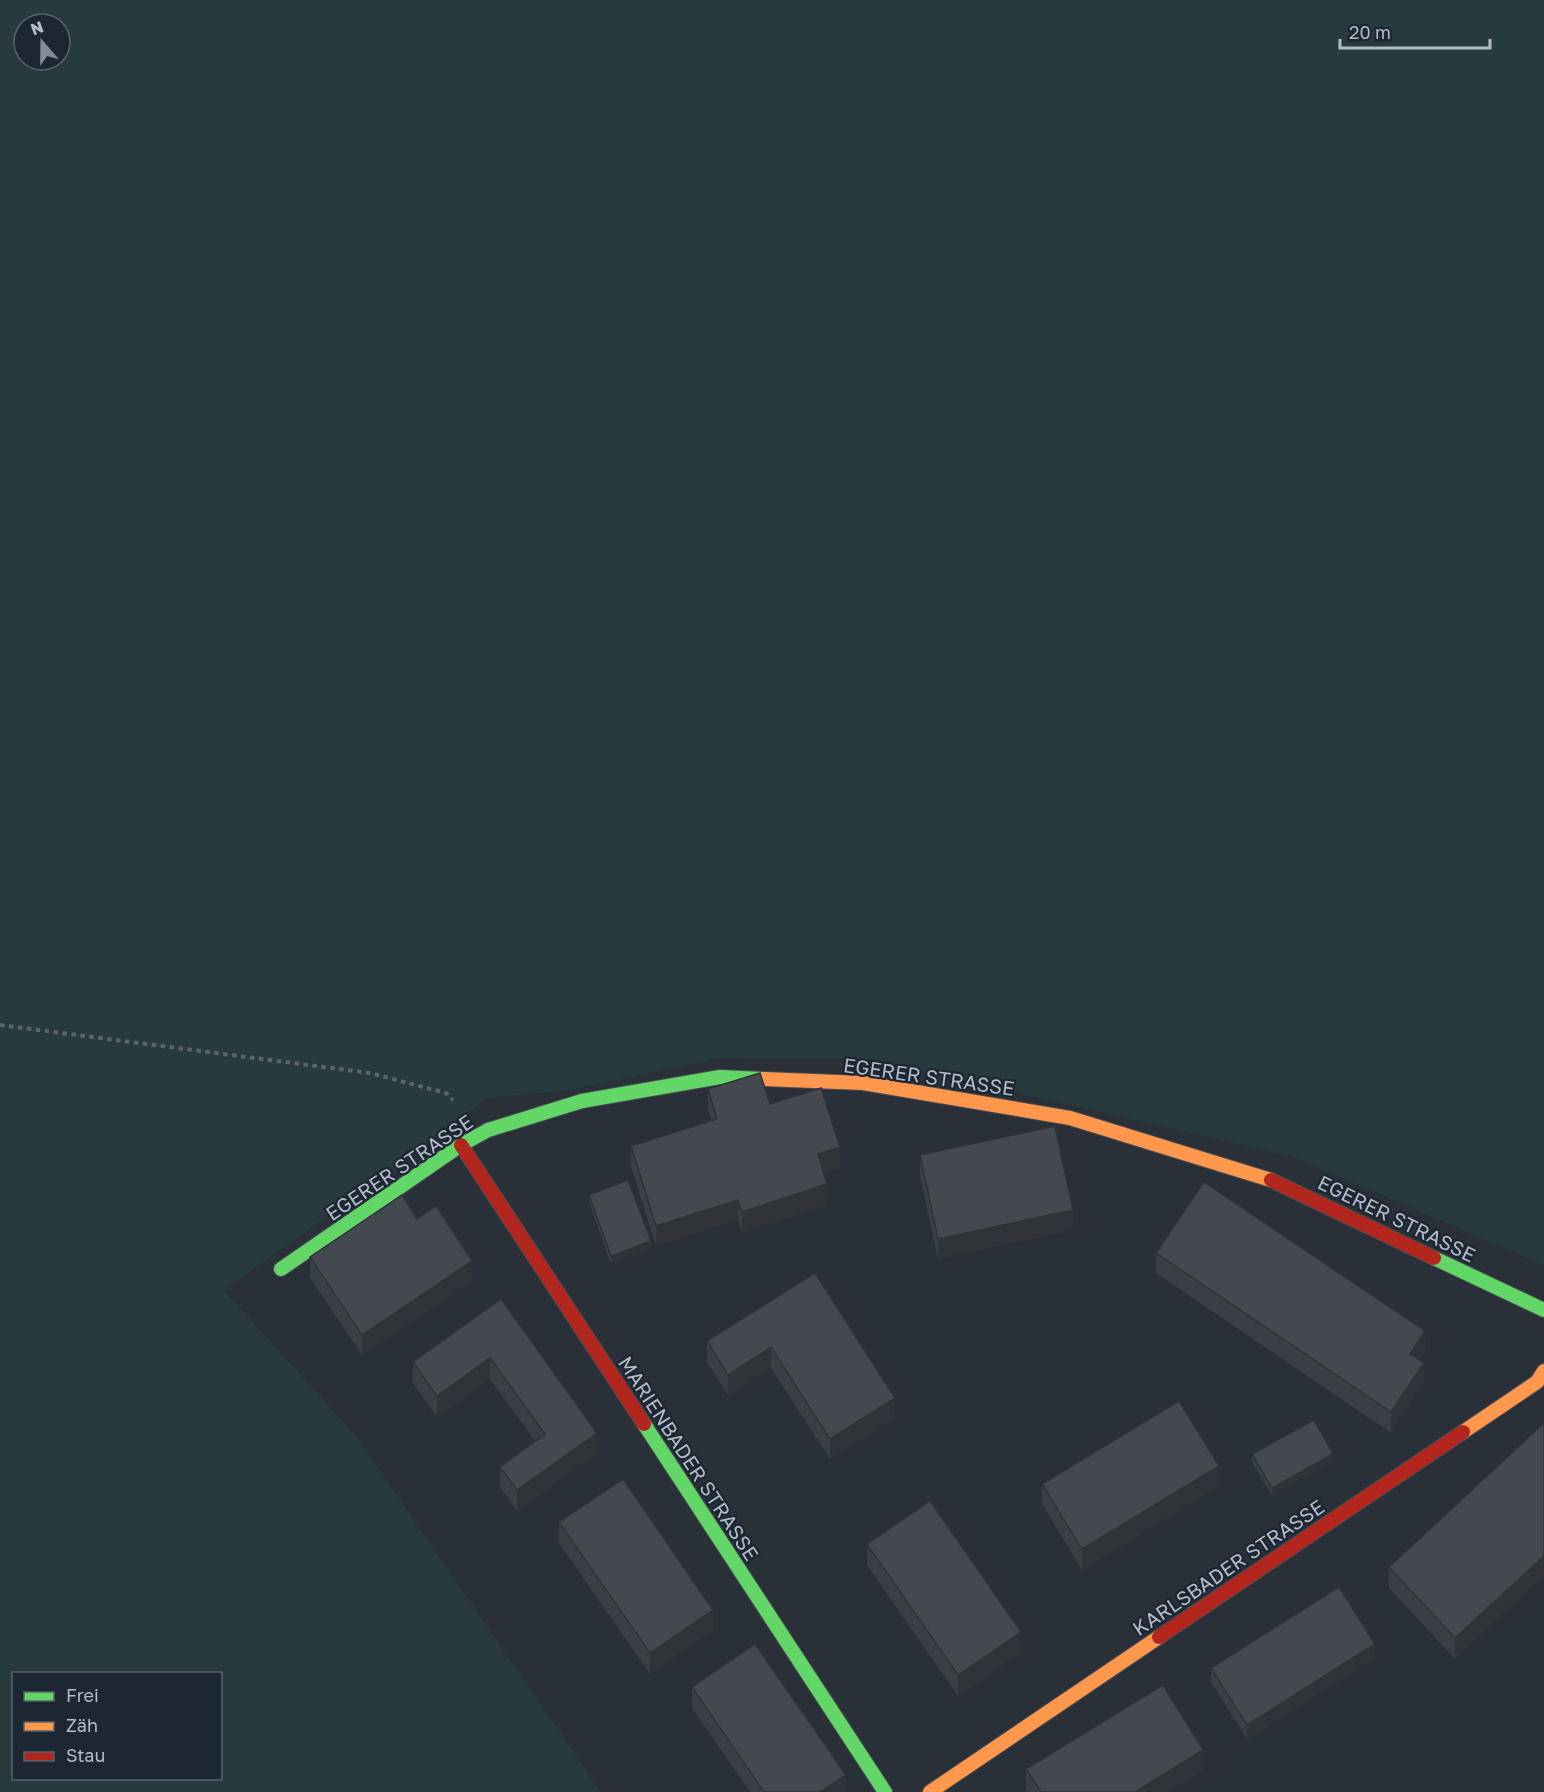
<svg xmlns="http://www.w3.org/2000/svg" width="1544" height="1792" font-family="'Golos Text',sans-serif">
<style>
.green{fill:#273a3e;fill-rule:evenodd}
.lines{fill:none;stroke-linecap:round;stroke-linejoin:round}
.fast-casing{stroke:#484c53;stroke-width:16}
.slow-casing{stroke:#484c53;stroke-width:16}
.jam-casing{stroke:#484c53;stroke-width:16}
.path{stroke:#5d636a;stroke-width:4;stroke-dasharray:4.5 4.5;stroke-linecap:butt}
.fast{stroke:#63d668;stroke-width:14}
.slow{stroke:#ff974d;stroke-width:14}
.jam{stroke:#b3261e;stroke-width:14}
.wall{fill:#3a3f45}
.shaded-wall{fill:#303338}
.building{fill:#444950;stroke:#303338;stroke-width:1.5}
.labels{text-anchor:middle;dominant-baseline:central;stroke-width:4.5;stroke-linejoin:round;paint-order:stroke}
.street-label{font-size:20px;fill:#b4bcc9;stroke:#1d2633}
</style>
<rect width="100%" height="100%" fill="#2a3038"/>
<path class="green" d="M0 0H1544V1265L1291 1156 871 1059 720 1058 570 1090 486 1098 432 1142 224 1290 356 1436 601 1792H0ZM24 24H60V60H24ZM14 1674H220V1778H14Z"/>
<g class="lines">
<defs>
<path id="fast" d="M1434 1258 1544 1310
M281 1269 461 1145 488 1130 582 1101 720 1077 764 1079
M644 1424 885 1792"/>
<path id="slow" d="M764 1079 863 1083 1070 1118 1271 1180
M1463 1432 1537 1382 1544 1371
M930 1792 1159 1637"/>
<path id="jam" d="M461 1145 644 1424
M1271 1180 1434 1258
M1159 1637 1463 1432"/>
</defs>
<use href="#fast" class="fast-casing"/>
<use href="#slow" class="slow-casing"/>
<use href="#jam" class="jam-casing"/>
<path class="path" d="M0 1025 370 1073 446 1093 453 1100"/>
<use href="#fast" class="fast"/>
<use href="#slow" class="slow"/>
<use href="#jam" class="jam"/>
</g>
<path class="wall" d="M708 1089 770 1104 840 1168 824 1173 827 1205 742 1232 738 1220 656 1246 631 1167V1146L711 1120 708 1110Z
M920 1155 1073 1230 938 1259 920 1176Z
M589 1195 651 1248 611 1264 589 1202Z
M1156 1253 1425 1352 1419 1360 1424 1383 1391 1433 1156 1273Z
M310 1257 472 1281 362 1355 310 1278Z
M815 1273 895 1419 830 1459 771 1368 728 1395 707 1362V1341Z
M501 1299 597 1453 517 1511 500 1487V1467L535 1441 490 1379 437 1417 413 1383V1362Z
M1544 1423 1455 1659 1389 1588V1567Z
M1252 1454 1333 1461 1272 1496 1252 1462Z
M1042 1484 1219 1486 1082 1570 1042 1504Z
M559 1522 713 1630 650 1674 559 1543Z
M867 1544 1021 1652 958 1696 867 1565Z
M1375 1658 1247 1739 1211 1682V1668Z
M692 1687 846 1792H750L692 1708Z
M1026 1769 1203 1771 1168 1792H1028L1026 1789Z"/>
<path class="shaded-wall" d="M840 1147V1168L818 1175V1154Z
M827 1184V1205L742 1232V1212Z
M738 1200V1220L656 1246V1226Z
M1073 1210V1230L938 1259V1239Z
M651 1241V1248L611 1264V1256Z
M472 1261V1281L362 1355V1335Z
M1425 1331V1352L1410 1374V1354Z
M771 1347V1368L728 1395V1375Z
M490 1358V1379L437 1417V1396Z
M1424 1363V1383L1391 1433V1412Z
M895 1398V1419L830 1459V1439Z
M597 1433V1453L517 1511V1490Z
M1333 1454V1461L1272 1496V1488Z
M1219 1466V1486L1082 1570V1549Z
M1544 1556V1576L1455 1659V1638Z
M713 1610V1630L650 1674V1653Z
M1021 1632V1652L958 1696V1675Z
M1375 1644V1658L1247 1739V1725Z
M1203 1750V1771L1168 1792H1135Z
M846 1775V1792H820Z"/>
<path class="building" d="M760 1073 770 1104 821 1088 840 1147 818 1154 827 1184 742 1212 738 1200 656 1226 631 1146 717 1119 708 1089Z
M1055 1126 1073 1210 938 1239 920 1155Z
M628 1180 651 1241 611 1256 589 1195Z
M1204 1182 1425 1331 1410 1354 1424 1363 1391 1412 1156 1253Z
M402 1195 417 1219 436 1206 472 1261 362 1335 310 1257Z
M815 1273 895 1398 830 1439 771 1347 728 1375 707 1341Z
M501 1299 597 1433 517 1490 500 1467 545 1434 490 1358 437 1396 413 1362Z
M1179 1401 1219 1466 1082 1549 1042 1484Z
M1314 1420 1333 1454 1272 1488 1252 1454Z
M1544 1423V1556L1455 1638 1389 1567Z
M623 1479 713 1610 650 1653 559 1522Z
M930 1501 1021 1632 958 1675 867 1544Z
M1339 1587 1375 1644 1247 1725 1211 1668Z
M755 1644 846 1775 820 1792H764L692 1687Z
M1163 1685 1203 1750 1135 1792H1041L1026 1769Z"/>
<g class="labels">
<g class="street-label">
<text transform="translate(929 1076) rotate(8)">EGERER STRASSE</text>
<text transform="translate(399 1167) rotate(-34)">EGERER STRASSE</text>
<text transform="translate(1397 1218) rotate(26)">EGERER STRASSE</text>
<text transform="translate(689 1458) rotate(57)">MARIENBADER STRASSE</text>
<text transform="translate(1228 1567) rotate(-34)">KARLSBADER STRASSE</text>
</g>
</g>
<rect x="12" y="1672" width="210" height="108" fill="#1d2633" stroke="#59626f" stroke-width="1.5"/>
<rect x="24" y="1692" width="30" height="9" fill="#63d668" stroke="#59626f" stroke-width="1.5"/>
<text x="66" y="1702" font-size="18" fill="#b4bcc9">Frei</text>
<rect x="24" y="1722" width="30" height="9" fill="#ff974d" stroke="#59626f" stroke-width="1.5"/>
<text x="66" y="1732" font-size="18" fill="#b4bcc9">Zäh</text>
<rect x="24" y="1752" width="30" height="9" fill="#b3261e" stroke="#59626f" stroke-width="1.5"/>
<text x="66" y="1762" font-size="18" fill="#b4bcc9">Stau</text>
<g transform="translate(42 42) rotate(340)"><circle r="28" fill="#1d2633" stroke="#59626f" stroke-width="1.5"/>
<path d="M0-4.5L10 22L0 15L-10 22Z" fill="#848b96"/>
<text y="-9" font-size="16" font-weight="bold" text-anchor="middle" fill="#b4bcc9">N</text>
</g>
<path d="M1340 39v9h150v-9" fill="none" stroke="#b4bcc9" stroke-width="3"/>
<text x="1349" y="39" font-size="18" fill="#b4bcc9" stroke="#1d2633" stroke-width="4.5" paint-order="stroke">20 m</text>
</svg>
